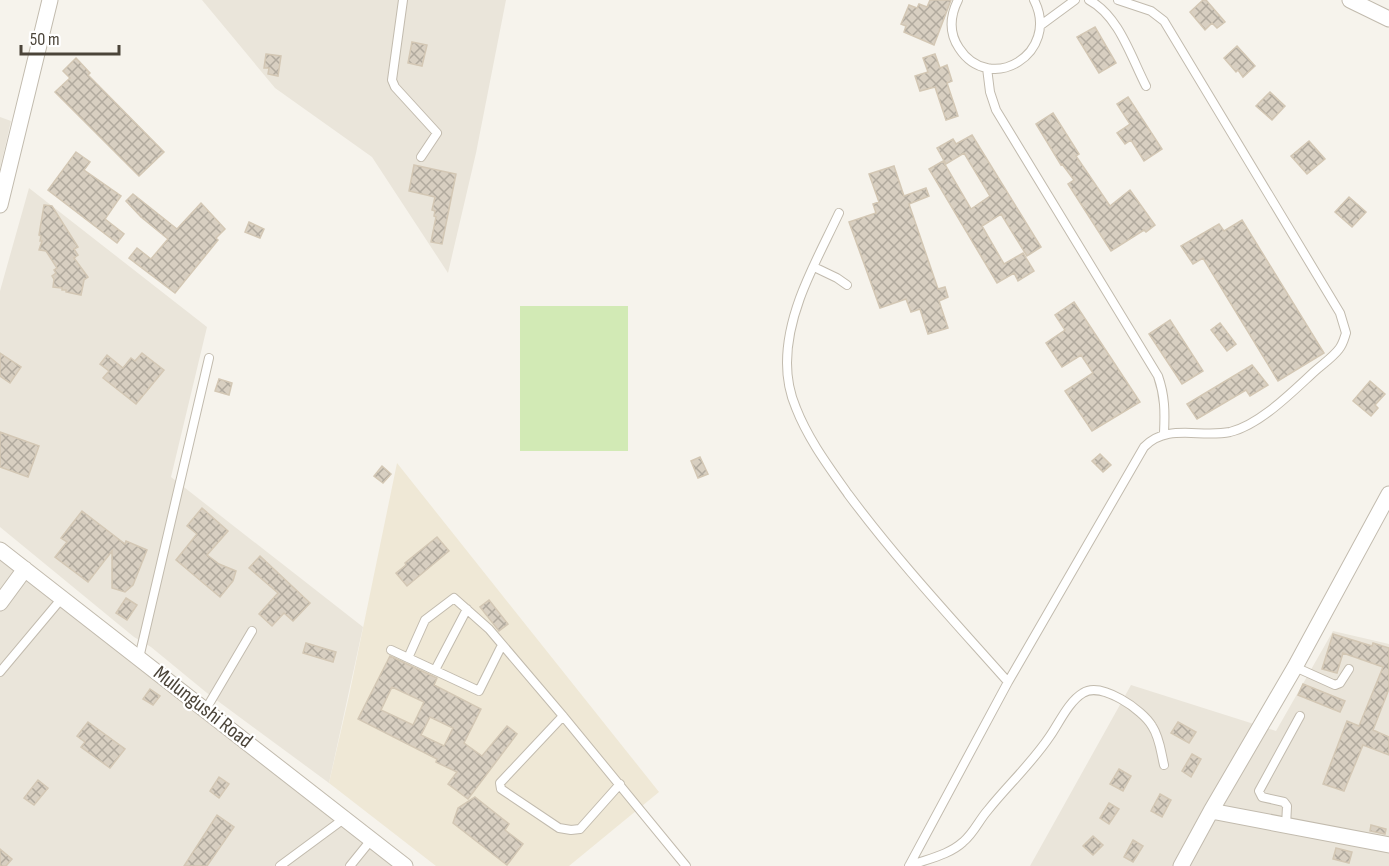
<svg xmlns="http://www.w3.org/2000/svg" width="1389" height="866" font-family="'Sofia Sans Condensed',sans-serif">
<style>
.residential{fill:#eae5da}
.education{fill:#efe8d6}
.garden{fill:#d2eab5}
.building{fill:url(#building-cross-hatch);stroke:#d3c7b4;stroke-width:1.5;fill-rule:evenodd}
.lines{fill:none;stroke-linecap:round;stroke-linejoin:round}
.service-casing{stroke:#c2bbae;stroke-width:10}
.minor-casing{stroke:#c2bbae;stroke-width:17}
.service{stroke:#fff;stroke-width:8}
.minor{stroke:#fff;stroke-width:15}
.labels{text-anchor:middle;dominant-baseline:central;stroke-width:4.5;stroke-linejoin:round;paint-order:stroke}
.street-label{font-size:21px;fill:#4b4439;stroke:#fff}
</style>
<defs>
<pattern id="building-cross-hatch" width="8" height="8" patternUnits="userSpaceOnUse" patternTransform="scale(1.5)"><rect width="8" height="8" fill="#d8cfc1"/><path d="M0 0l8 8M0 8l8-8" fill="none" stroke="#b1aa9e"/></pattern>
</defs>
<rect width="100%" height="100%" fill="#f6f3ec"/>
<path class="residential" d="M202 0H506L476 153 448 273 372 157 275 88Z
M0 117 11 121 0 169Z
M29 188 207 327 171 477 363 627 329 783 207 693 151 647 134 637 0 527V291Z
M0 560 231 737 396 866H0Z
M1333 631 1389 644V866H1030L1131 685 1276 731Z"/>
<path class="education" d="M397 463 659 792 569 866H436L329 783 349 696Z"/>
<path class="garden" d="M520 306H628V451H520Z"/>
<path class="building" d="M930 0H951L934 45 904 32 906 26 901 24 909 5 917 8 919 4 927 7Z
M1203 0H1206L1225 22 1217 28 1212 23 1205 30 1190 12Z
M1095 27 1116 63 1099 73 1077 37Z
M412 42 427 45 422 66 408 63Z
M1237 46 1255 66 1243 77 1238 70 1236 72 1224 58Z
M266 54 281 56 278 76 268 74 269 68H264Z
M935 54 940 68 947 65 952 81 947 83 958 116 946 120 935 87 920 91 915 76 928 72 923 58Z
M76 58 90 73 88 75 164 152 139 176 55 92 70 78 63 71Z
M1270 92 1285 106 1272 120 1256 106Z
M1128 97 1162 149 1144 161 1131 140 1125 144 1117 133 1130 124 1117 104Z
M1053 113 1079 154 1076 156 1110 206 1130 190 1155 225 1146 232 1144 230 1111 251 1068 184 1074 180 1062 164 1061 165 1036 124Z
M972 135 1041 247 1027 256 1001 214 982 226 1004 264 1023 253 1034 271 1018 281 1014 273 997 283 929 169 943 161 971 209 990 196 964 153 946 164 937 148 953 139 956 144Z
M1309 141 1325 159 1307 174 1291 156Z
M76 152 90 162 84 170 121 196 105 219 124 234 117 243 48 190Z
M414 165 456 174 442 244 431 242 436 217 434 216 435 211 432 210 435 197 409 191Z
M894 166 904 196 926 188 929 196 909 204 938 289 945 287 948 297 939 301 948 328 928 334 920 309 911 312 906 299 880 308 849 222 876 213 873 204 879 202 869 174Z
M133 194 177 229 201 203 225 229 216 238 218 240 175 293 129 258 137 248 151 259 168 239 141 217 126 201Z
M1349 197 1366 212 1352 227 1335 212Z
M44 205 52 206 78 247 74 249 78 255 74 258 88 277 84 280 81 295 66 292V290H62V288L53 287 54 279 52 276 56 273 54 270 57 268 46 251 39 250 42 241H40L41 236 39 235Z
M1242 220 1324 353 1278 381 1203 258 1193 264 1181 246 1219 224 1224 231Z
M249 222 264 229 260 238 245 232Z
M1074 302 1140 402 1092 431 1065 391 1093 373 1081 355 1062 367 1046 343 1065 330 1055 315Z
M1170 320 1203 371 1182 384 1149 334Z
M1220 323 1236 344 1227 351 1211 330Z
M0 353 21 367 10 383 0 376Z
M142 353 164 370 136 404 103 378 109 371 100 364 107 355 123 368 131 358 135 361Z
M1252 365 1268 385 1250 396 1246 390 1197 419 1187 404Z
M219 379 232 383 229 395 215 391Z
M1370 381 1385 394 1375 405 1378 408 1371 416 1353 401Z
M0 432 39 446 28 477 0 467Z
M1100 454 1111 465 1103 472 1092 461Z
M700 457 708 474 698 478 691 461Z
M382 466 391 474 383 483 374 476Z
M202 508 228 531 207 555 219 564 236 571 233 581 220 597 176 560 197 534 187 526Z
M82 511 125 544 126 541 147 550 133 585 125 592 112 588V551L88 582 55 557 67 542 61 538Z
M437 537 449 551 407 586 396 573 406 565 405 563Z
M260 556 310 603 293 621 284 613 272 626 259 614 278 593 249 568Z
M126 598 137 605 127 620 116 613Z
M489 600 508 624 499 631 480 607Z
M1333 634 1372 646 1373 643 1389 648V689L1373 730 1389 737V755L1363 745 1344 791 1323 784 1347 721 1359 726 1383 667 1343 653 1337 673 1322 669Z
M306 643 336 652 333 662 303 653Z
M390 656 437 678 434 685 481 709 464 743 482 756 507 726 517 734 468 799 448 784 457 772 436 762 437 759 358 719ZM392 687 424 702 413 725 381 710ZM430 717 453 728 444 746 421 735Z
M1303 684 1345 701 1340 712 1298 695Z
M150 689 160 696 153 705 143 699Z
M88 722 125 749 110 768 81 747 85 742 77 736Z
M1178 722 1196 732 1189 743 1171 733Z
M1192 754 1201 759 1191 777 1182 771Z
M1119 769 1131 776 1123 791 1110 784Z
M219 777 229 784 219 798 210 791Z
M38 780 48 788 34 805 24 798Z
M1160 794 1171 800 1162 817 1151 811Z
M475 797 509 824 505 830 523 844 507 865 453 823 458 808Z
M1109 803 1119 809 1109 824 1100 818Z
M217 815 234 827 207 866H184Z
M1371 825 1386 829 1385 834 1370 831Z
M1093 836 1103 845 1093 855 1083 846Z
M1133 840 1143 846 1133 862 1124 857Z
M1336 848 1352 852 1349 863 1333 859Z
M0 849 12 859 6 866H0Z"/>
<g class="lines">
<defs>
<path id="service" d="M403 0 392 80 395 87 437 133 421 157
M958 0C950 16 949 33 959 48 990 96 1061 53 1034 0
M1089 0C1119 16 1131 57 1146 86
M1041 25 1075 0
M987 68 990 92 996 110 1158 376C1165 396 1165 412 1164 433
M839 213C817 260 787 310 787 363 787 378 790 394 796 408 808 439 829 467 848 494 897 560 953 620 1008 682
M814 267 837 278 847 285
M391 650 479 691 502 645
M139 658 209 358
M408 658 425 620 454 598 489 629 563 716 686 866
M1295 667 1335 685 1340 683 1349 669
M435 670 467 609
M0 672 62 598
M206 709 252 631
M563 716 500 783 501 789 559 828 571 830 580 829 620 784
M1286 826 1287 806 1284 802 1262 797 1259 791 1300 716
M280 866 345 818
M350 866 371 840
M909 866 1008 682 1144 447C1167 423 1199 438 1230 432 1260 425 1293 391 1315 371 1323 364 1333 357 1339 349 1343 344 1344 339 1346 333L1340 313 1164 21 1151 11 1118 0
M909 866C927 859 949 855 963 842 974 833 979 820 988 810 1008 785 1032 763 1050 736 1059 723 1069 701 1083 693 1101 681 1143 710 1152 726 1160 738 1161 753 1164 765"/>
<path id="minor" d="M1350 0 1389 19
M0 205 50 0
M0 550 405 866
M0 603 25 569
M1211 811 1295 667 1389 494
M1181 866 1211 811 1389 845"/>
</defs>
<use href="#service" class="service-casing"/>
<use href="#minor" class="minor-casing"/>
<use href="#service" class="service"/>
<use href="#minor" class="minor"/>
</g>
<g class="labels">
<g class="street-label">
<text transform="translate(203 707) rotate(38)">Mulungushi Road</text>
</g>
</g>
<path d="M21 45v9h98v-9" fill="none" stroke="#4b4439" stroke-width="3"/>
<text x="30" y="45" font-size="18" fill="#4b4439" stroke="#ffffff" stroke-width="4.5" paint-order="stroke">50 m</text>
</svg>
